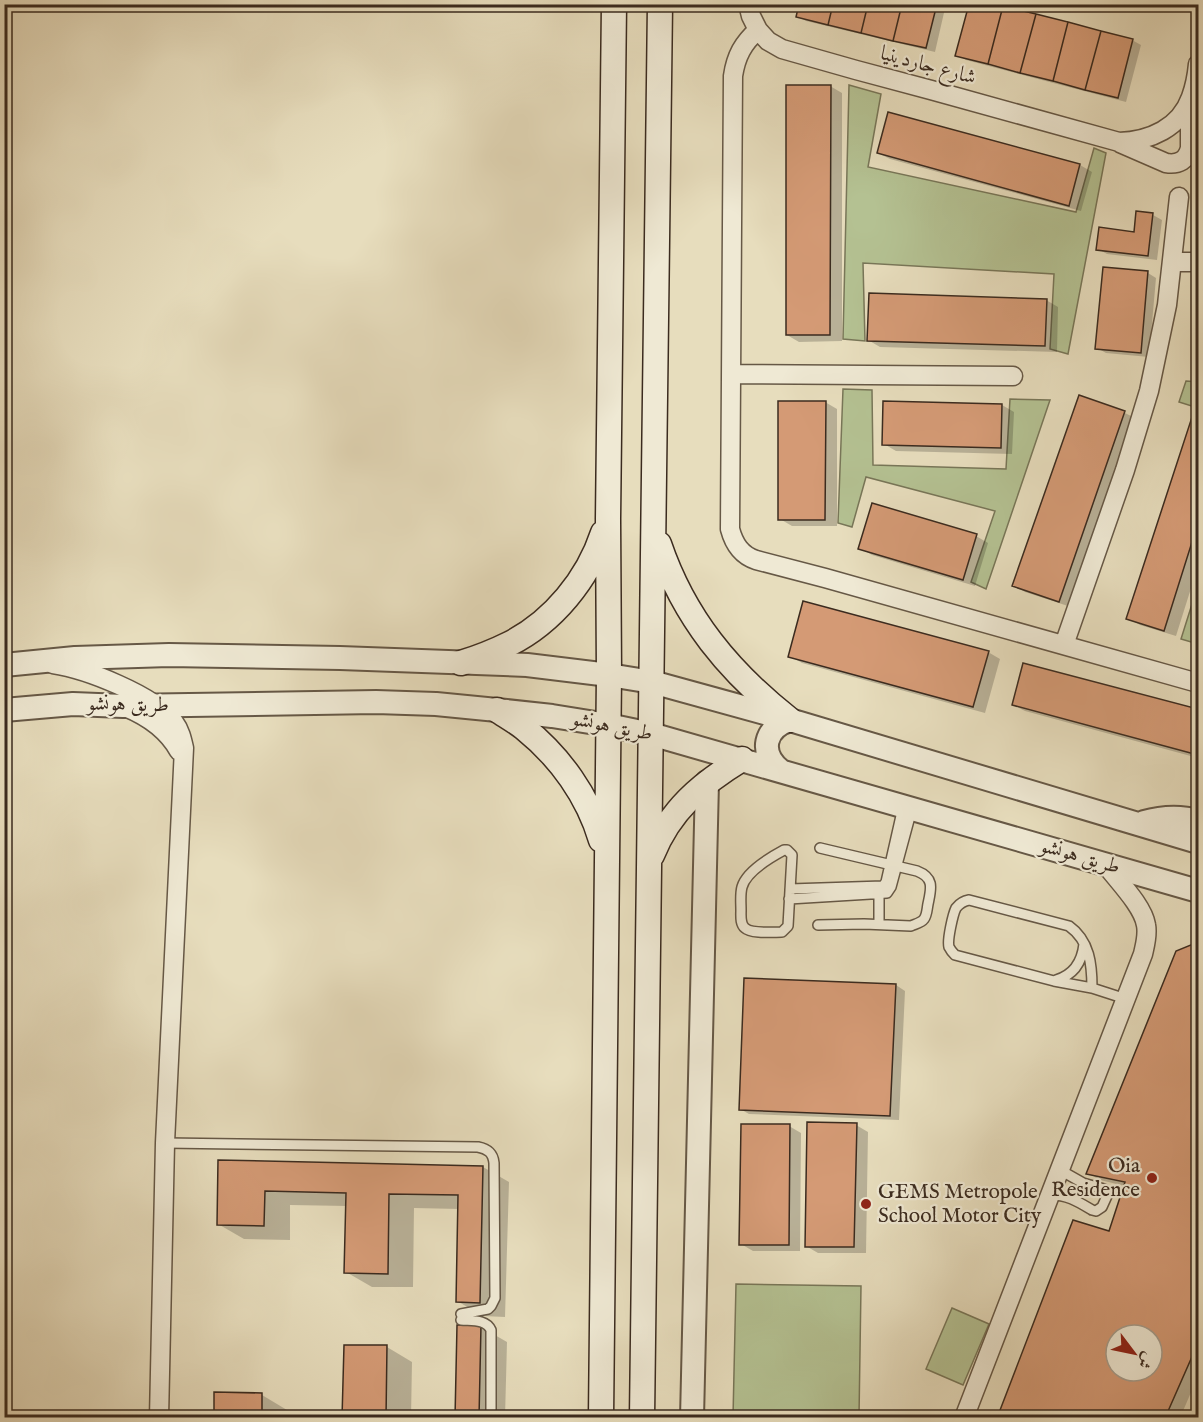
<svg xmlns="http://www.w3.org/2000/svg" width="1203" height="1422" font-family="'IM FELL English',Amiri,serif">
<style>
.green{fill:#b4c192;stroke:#787658;stroke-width:1.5}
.shadow{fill:#0003;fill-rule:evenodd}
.building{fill:#d49a75;stroke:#3b2b1f;stroke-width:1.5;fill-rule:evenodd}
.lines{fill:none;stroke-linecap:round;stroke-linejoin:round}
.service-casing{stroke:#665846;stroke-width:12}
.minor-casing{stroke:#665846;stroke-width:21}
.tertiary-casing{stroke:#665846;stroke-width:26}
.secondary-casing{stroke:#3b2b1f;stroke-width:27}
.service{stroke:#efe9d4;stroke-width:9}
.minor{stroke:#efe9d4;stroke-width:18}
.tertiary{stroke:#efe9d4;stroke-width:22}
.secondary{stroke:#efe9d4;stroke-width:24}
.poi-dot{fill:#8f2418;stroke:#efe9d4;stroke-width:2}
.labels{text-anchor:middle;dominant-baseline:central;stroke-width:4.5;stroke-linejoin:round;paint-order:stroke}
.street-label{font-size:21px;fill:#3b2b1f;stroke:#efe9d4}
.poi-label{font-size:21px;fill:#3b2b1f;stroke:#efe9d4;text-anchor:end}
</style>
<rect width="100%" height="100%" fill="#e7ddbd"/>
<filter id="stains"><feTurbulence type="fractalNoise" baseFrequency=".00333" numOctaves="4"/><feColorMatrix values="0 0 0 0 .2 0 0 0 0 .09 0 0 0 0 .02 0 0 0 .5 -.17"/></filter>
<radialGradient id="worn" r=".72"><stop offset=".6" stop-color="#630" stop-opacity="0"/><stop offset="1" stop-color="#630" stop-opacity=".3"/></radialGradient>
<path class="green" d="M849 85 881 94 868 167 1076 212 1094 148 1106 153 1068 354 1050 349 1054 274 863 263 865 341 843 339Z
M1186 381 1198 382V408L1179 402Z
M843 389 872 390 873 465 1006 469 1010 399 1050 400 986 589 971 582 995 511 866 477 852 527 838 523Z
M1198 585V644L1181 639Z
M736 1284 861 1286 859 1417H733Z
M952 1308 989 1324 963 1385 926 1369Z"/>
<path class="shadow" d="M800 4H946L935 52 806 21 797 16Z
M971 4H994L1132 40 1141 45 1126 102 966 60 957 55Z
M830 86 842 93V341L799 342 787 335Z
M889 114 1080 165 1092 172 1081 211 890 159 878 153Z
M1138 213 1153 215 1162 220 1157 260 1107 254 1098 249 1135 233Z
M1148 273 1156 278 1149 357 1106 353 1097 348Z
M1046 300 1058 307 1057 352 880 347 868 340Z
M1079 397 1125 413 1137 419 1071 607 1025 592 1014 585Z
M825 402 837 409V526H792L780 519Z
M1002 405 1014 412 1012 454 896 451 884 444Z
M1194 415 1198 417V566L1176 636 1140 625 1128 618Z
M976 536 988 543 975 586 872 555 860 548Z
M988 652 1000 659 985 713 802 663 790 656Z
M1024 664 1198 711V758L1025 711 1013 705Z
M1198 944V1376L1180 1418H998L1110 1233 1125 1186 1100 1180 1088 1173 1177 953ZM1116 1335H1152V1371H1116Z
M896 985 905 991 899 1120 749 1114 740 1109Z
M856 1125 868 1132 866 1253H818L806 1246Z
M789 1126 801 1133 800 1251H753L741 1244Z
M220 1162 483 1167 509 1182 505 1317 483 1316 457 1301 459 1209 414 1208 413 1287H372L346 1272 347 1206 290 1205V1240L244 1239 218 1224Z
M458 1326 481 1327 507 1342 505 1418H456Z
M387 1347 412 1362 411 1418H344Z
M262 1395 287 1410V1418H215Z"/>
<path class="building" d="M799 4H833L828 25 796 17Z
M833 4H868L861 33 828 25Z
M868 4H902L893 41 861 33Z
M902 4H937L926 48 893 41Z
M969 4 1003 6 988 64 955 56Z
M1003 6 1036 14 1020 73 988 64Z
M1036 14 1068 22 1053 81 1020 73Z
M1068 22 1101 31 1085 90 1053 81Z
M1101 31 1133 39 1118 98 1085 90Z
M786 85H831L830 335H786Z
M888 112 1080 164 1069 206 877 153Z
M1136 211 1153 213 1148 256 1096 250 1099 227 1134 232Z
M1103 267 1148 271 1141 353 1095 349Z
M869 293 1047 299 1045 346 867 341Z
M1079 395 1125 411 1059 602 1012 586Z
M778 401H826L825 520H778Z
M883 401 1002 404 1001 448 882 445Z
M1193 414 1198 415V523L1164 631 1126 619Z
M872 503 977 534 963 580 858 549Z
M803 601 989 651 973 707 788 657Z
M1023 663 1198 709V755L1012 705Z
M1198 942V1343L1165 1418H997L1073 1220 1109 1231 1125 1182 1086 1174 1176 951ZM1116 1335H1152V1371H1116Z
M744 978 896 984 890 1116 739 1110Z
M807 1122 857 1123 854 1247H805Z
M741 1124H790L789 1245H739Z
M218 1160 483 1166 480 1303 456 1302 458 1195 389 1194 388 1274 344 1273 346 1193 265 1191 264 1226 217 1225Z
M457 1325H481L479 1418H455Z
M344 1345H387L386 1418H342Z
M214 1392 262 1393V1418H214Z"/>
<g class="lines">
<defs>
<path id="service" d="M784 850H787L792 855 788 926 782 932C773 932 751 934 745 928 740 924 741 916 741 910 741 903 740 894 742 887 746 872 771 857 784 850Z
M790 889 883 886 886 882 903 807
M879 895V924
M789 899 887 893 891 887 912 809
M969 900 1069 926C1090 941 1092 965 1092 988L1054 981 955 955C952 952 951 951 949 947 947 940 953 914 956 908 960 903 963 901 969 900Z
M818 925 864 924 911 926C915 924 921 923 924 919 927 915 927 909 928 904 931 889 935 878 917 871L820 848
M1056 980C1074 975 1082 962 1084 944
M1092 988 1126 999
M165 1143 478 1147C488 1149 493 1153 494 1163L495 1298 491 1306 488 1309 461 1314
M1050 1195C1068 1195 1077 1201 1092 1210L1096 1211 1102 1207 1107 1196 1104 1189 1083 1183 1060 1170
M461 1320C472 1321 486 1319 491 1330V1418"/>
<path id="minor" d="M748 4 751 16 758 30 768 41 782 49 856 70 931 90 1119 142C1150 141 1180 128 1191 97 1195 86 1197 75 1198 64
M758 30C743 43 736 56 733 76L730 529C734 544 741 555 756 560L825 578 1198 683
M1120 143 1166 163C1179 165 1187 160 1190 148V100
M1172 262H1198
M732 374 1013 376
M1064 645 1125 470 1149 391 1167 305 1179 197
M53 664C86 669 154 695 174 722 180 730 182 739 184 748L165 1143 159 1418
M125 707C147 716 167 729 179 751
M964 1418 1143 954C1145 945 1148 935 1146 925 1143 906 1118 881 1106 865"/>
<path id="tertiary" d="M4 665 75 658 169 655 340 658 527 665 609 675 652 682 790 720 1198 842
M4 710 73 704 123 706 376 702 436 704 497 710 552 716 608 725 651 734 1198 891
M780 770C759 753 764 728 790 720
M1144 822C1162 817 1180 816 1198 821
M692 1418 707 782"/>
<path id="secondary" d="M659 544C684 618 729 672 790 720
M461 663C477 658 493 652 509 644 553 622 588 579 603 533
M497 710C506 716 515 721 524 728 560 757 588 796 601 840
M652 855C670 810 701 784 742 759
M601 1418 609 675 608 519 614 4
M642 1418 660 4"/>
</defs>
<use href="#service" class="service-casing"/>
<use href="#minor" class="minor-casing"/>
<use href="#tertiary" class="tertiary-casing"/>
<use href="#secondary" class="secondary-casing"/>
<use href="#service" class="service"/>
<use href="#minor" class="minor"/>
<use href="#tertiary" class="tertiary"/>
<use href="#secondary" class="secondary"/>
</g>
<g class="poi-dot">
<circle cx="1152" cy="1178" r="6"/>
<circle cx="866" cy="1204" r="6"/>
</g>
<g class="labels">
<g class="street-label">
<text transform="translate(928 66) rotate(15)">شارع جاردينيا</text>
<text transform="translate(128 705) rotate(1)">طريق هونشو</text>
<text transform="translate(612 727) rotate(11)">طريق هونشو</text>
<text transform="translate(1080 857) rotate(16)">طريق هونشو</text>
</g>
<g class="poi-label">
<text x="1140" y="1166">Oia<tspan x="1140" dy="24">Residence</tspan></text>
<text x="878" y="1192" text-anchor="start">GEMS Metropole<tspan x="878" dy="24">School Motor City</tspan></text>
</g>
</g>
<rect width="1203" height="1422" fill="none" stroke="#e7ddbd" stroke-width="24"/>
<rect x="6" y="6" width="1191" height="1410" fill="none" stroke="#3b2b1f" stroke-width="3"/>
<rect x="12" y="12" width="1179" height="1398" fill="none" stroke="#3b2b1f" stroke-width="1.5"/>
<g transform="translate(1134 1353) rotate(122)"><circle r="28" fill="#efe9d4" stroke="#a79d8c" stroke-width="1.5"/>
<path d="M0-4.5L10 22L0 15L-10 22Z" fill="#8f2418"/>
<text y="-9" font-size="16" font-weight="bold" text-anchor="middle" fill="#3b2b1f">ش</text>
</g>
<rect width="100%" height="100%" filter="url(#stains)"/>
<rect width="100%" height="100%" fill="url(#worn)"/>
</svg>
